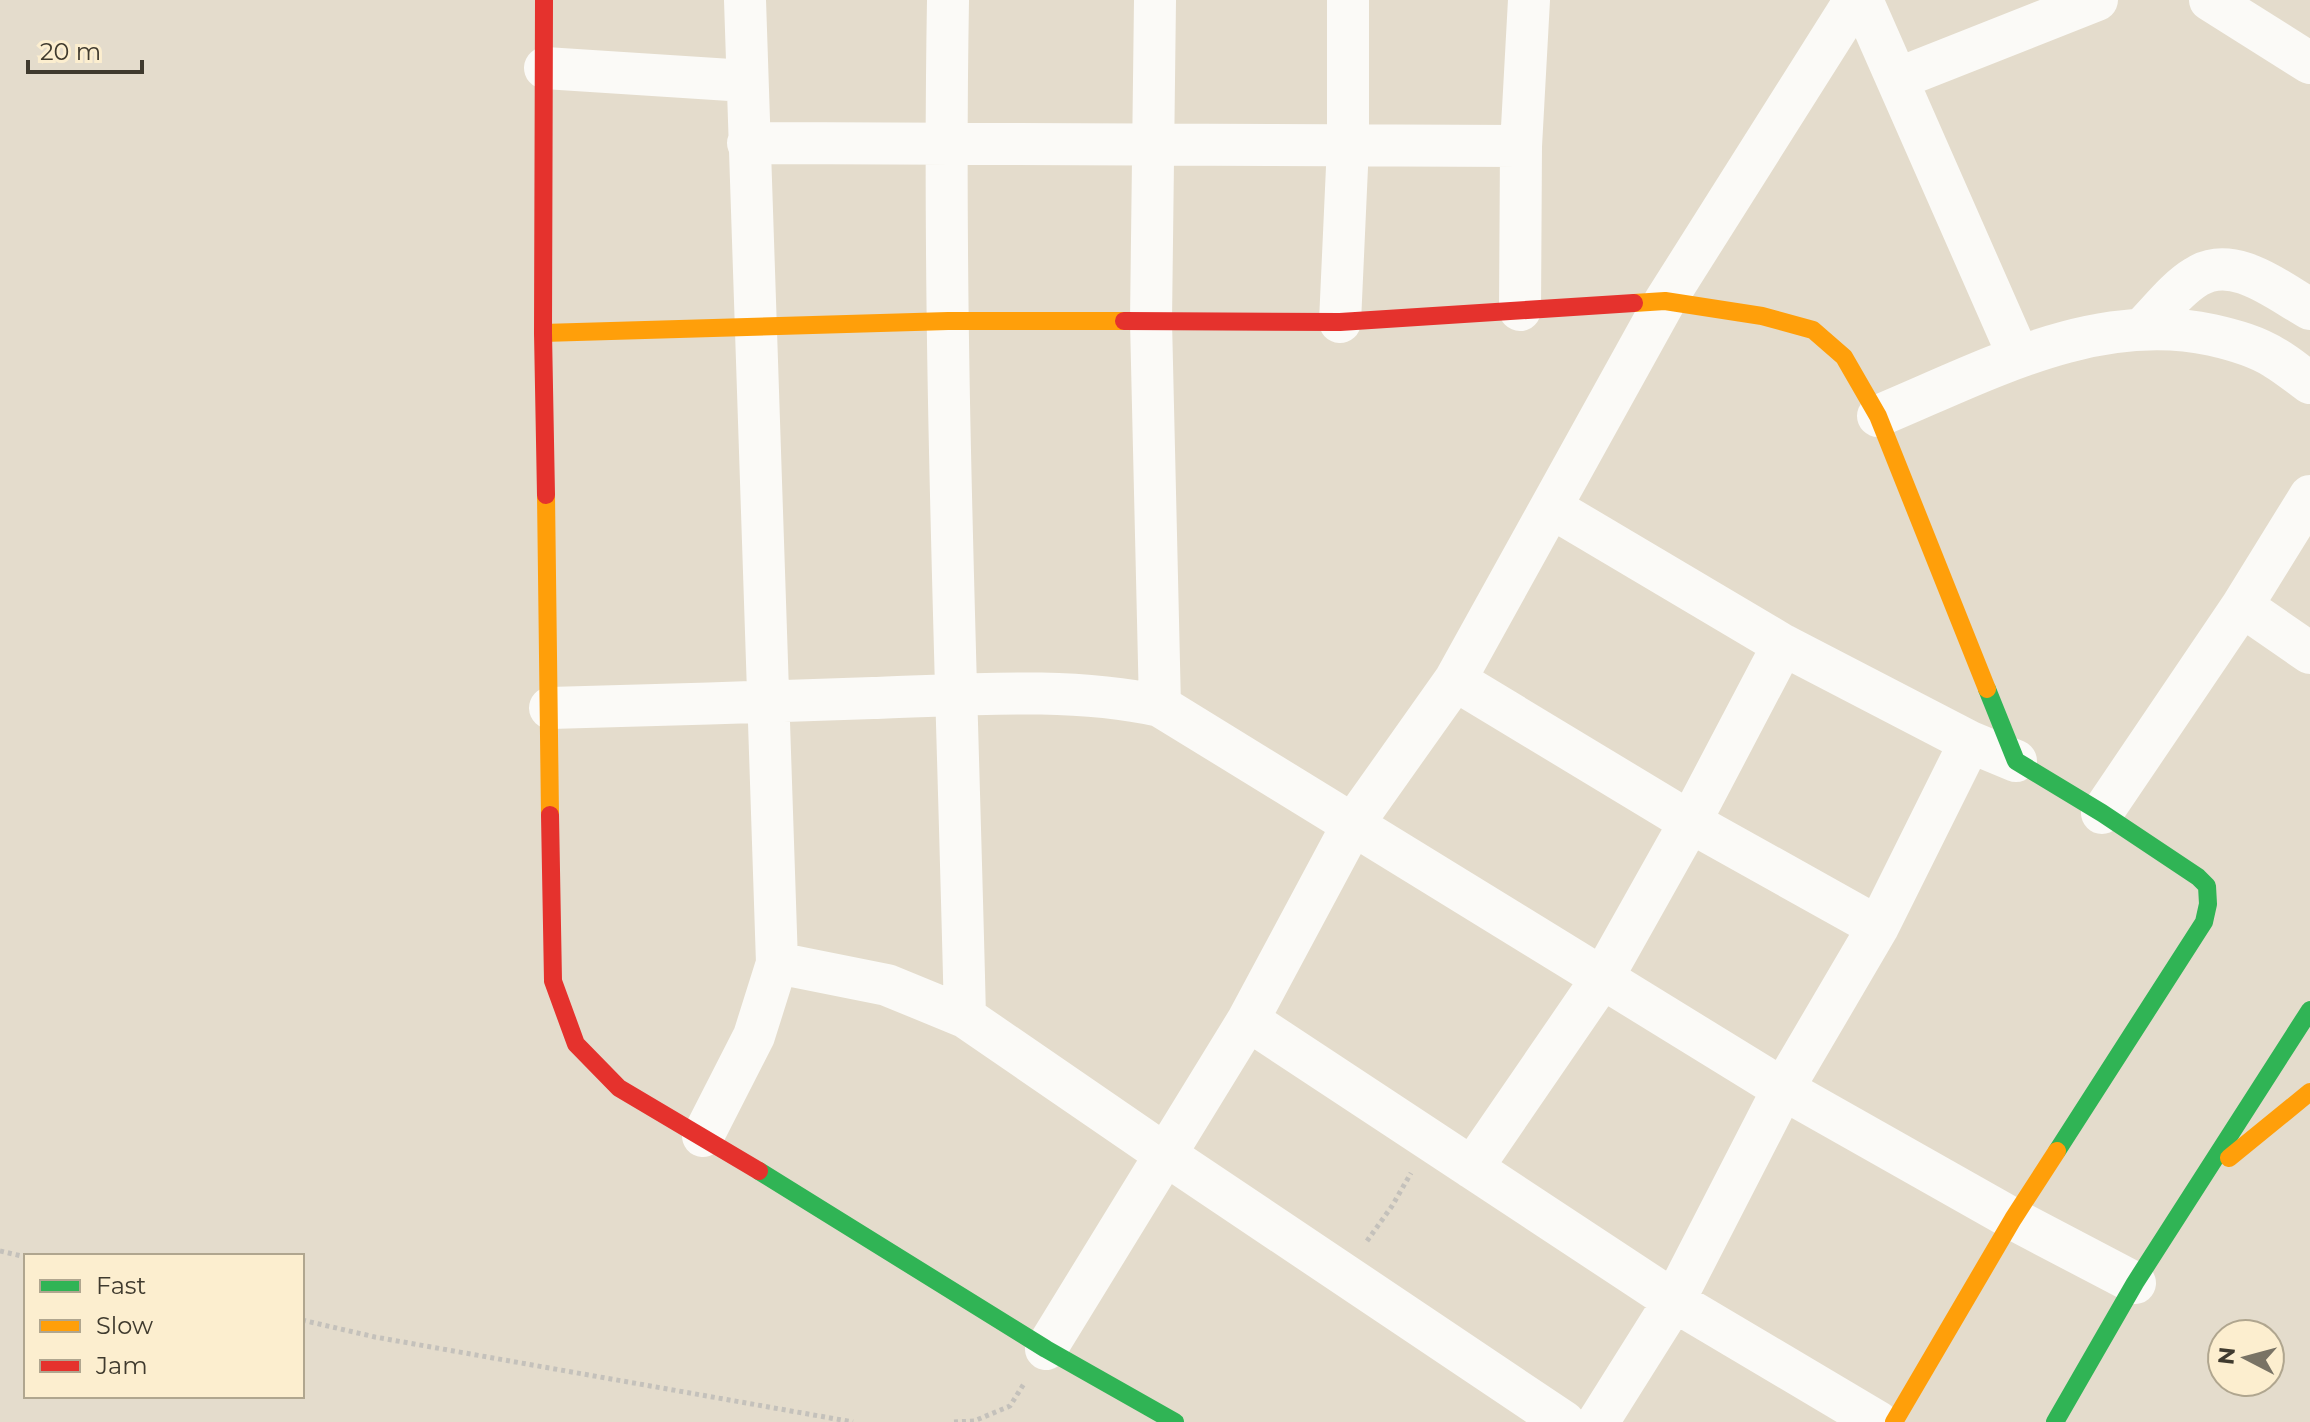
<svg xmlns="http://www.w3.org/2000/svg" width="2310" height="1422" font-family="Montserrat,sans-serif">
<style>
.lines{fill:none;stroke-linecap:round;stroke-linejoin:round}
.path{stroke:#c4c1bb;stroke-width:5;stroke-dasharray:4 4;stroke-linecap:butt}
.street{stroke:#fbfaf7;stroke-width:42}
.fast{stroke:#30b455;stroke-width:18}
.slow{stroke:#ff9f0a;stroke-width:18}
.jam{stroke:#e5322d;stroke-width:18}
</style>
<rect width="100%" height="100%" fill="#e4dccc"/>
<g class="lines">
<path class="path" d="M1367 1241 1392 1206 1411 1173
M0 1251 26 1257
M302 1320 375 1337 853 1422
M954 1422 974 1421 1010 1406 1025 1382"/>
<path class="street" d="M948 0C942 339 957 678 965 1017
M1155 0 1151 321 1160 706
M1862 0 2019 357
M2210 0 2310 63
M545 68 746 81
M1897 79 2097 0
M748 143 1521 146
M1520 310 1521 146 1529 0
M1340 322 1348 145V0
M2142 329C2159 312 2176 289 2196 277 2233 253 2278 291 2310 309
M1878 416C1984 372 2094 310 2212 335 2234 340 2256 346 2275 358 2287 365 2299 375 2310 383
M1552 508 1783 645 1970 742
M2242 606 2310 653
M1455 680 1690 822 1878 927
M550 708C658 705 765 702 873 698 966 695 1069 686 1160 706L1783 1089 2013 1219 2135 1283
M2102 813 2242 606 2310 496
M777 963 887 985 965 1017 1166 1155 1564 1422
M1248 1020 1674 1301 1878 1422
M703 1136 754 1036 777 963 745 0
M1472 1168 1603 977 1690 822 1783 645
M1046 1349 1248 1020 1353 824 1455 680 1665 301 1855 0
M1598 1422 1674 1301 1783 1089 1878 927 1970 742 2016 761"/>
<path class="fast" d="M1987 689 2016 761 2102 813 2198 877 2207 886 2208 904 2204 922 2057 1151
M759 1171 1046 1349 1175 1422
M2055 1422 2135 1283 2310 1010"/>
<path class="slow" d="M1634 303 1665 301 1762 316 1813 330 1844 357 1878 416 1987 689
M543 333 948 321H1124
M546 495 550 815
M2229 1158 2310 1092
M1894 1422 2013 1219 2057 1151"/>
<path class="jam" d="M544 0 543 333 546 495
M1124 321 1340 322 1634 303
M550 815 553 981 576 1044 619 1088 759 1171"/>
</g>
<rect x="24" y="1254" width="280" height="144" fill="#fceecf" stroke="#b0a68f" stroke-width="2"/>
<rect x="40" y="1280" width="40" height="12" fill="#30b455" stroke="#b0a68f" stroke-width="2"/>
<text x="96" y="1294" font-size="24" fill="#3f3a2e">Fast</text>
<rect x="40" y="1320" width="40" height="12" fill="#ff9f0a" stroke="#b0a68f" stroke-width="2"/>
<text x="96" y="1334" font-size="24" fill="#3f3a2e">Slow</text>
<rect x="40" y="1360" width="40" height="12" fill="#e5322d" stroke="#b0a68f" stroke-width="2"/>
<text x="96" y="1374" font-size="24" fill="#3f3a2e">Jam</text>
<g transform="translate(2246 1358) rotate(276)"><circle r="38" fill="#fceecf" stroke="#b0a68f" stroke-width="2"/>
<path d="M0-6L14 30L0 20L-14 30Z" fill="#797365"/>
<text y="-12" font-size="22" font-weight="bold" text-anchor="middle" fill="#3f3a2e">N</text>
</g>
<path d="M28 60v12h114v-12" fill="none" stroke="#3f3a2e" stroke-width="4"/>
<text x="40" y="60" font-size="24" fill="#3f3a2e" stroke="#fceecf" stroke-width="6" paint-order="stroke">20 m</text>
</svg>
